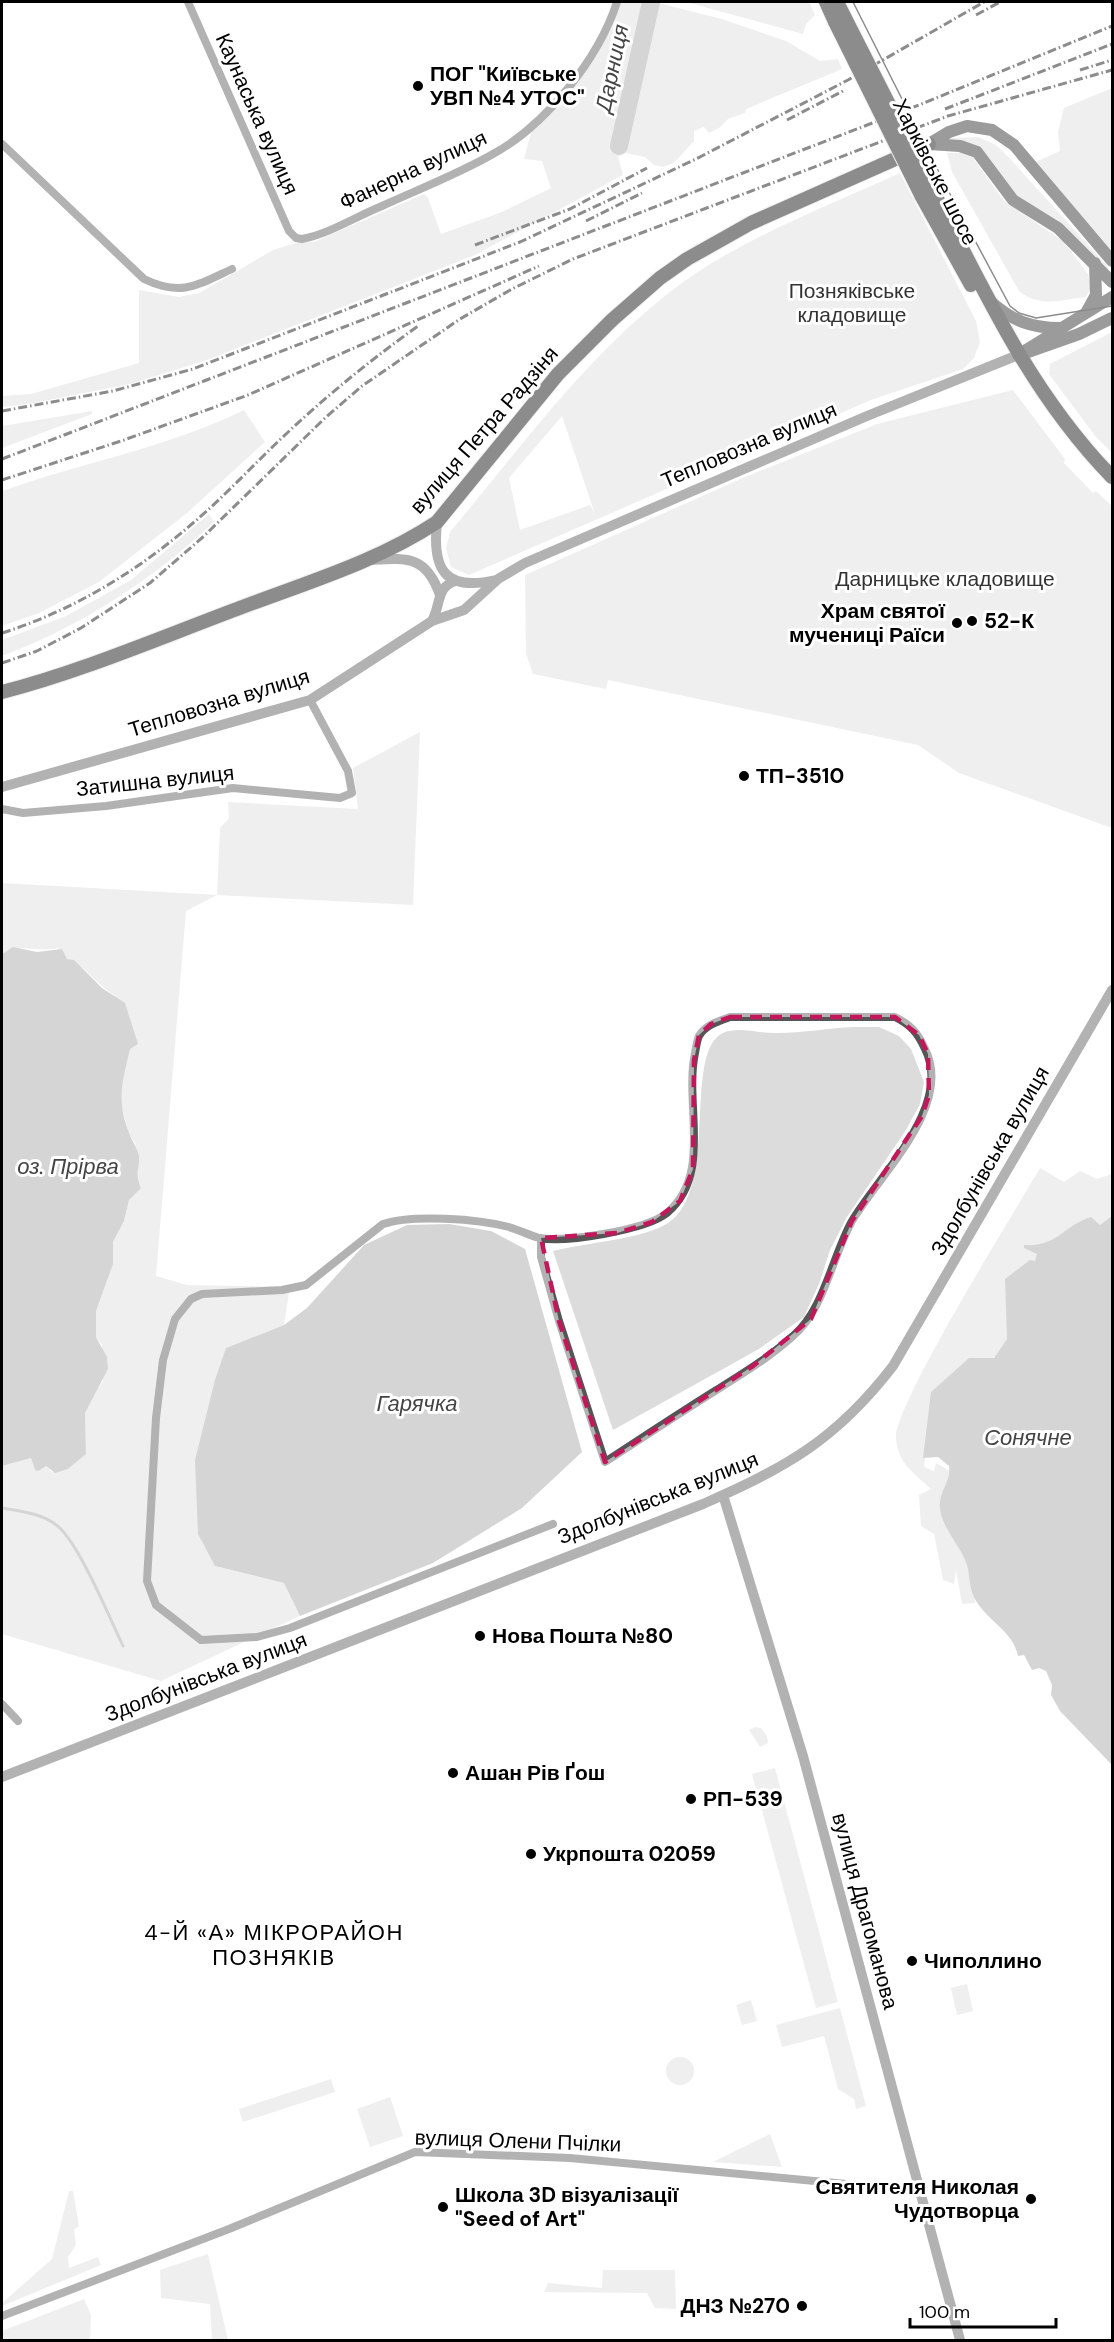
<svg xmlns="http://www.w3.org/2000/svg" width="1114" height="2342" font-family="'DM Sans',sans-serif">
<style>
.green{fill:#dcdcdc;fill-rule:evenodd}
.water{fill:#a3a3a3}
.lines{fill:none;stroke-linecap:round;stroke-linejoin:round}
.stream{stroke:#a3a3a3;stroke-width:3}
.river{stroke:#a3a3a3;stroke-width:18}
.primary-casing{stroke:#dbdbdb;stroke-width:16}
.minor{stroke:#555;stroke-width:8}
.tertiary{stroke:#555;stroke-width:10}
.secondary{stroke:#222;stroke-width:12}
.primary{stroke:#000;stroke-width:14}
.tram{stroke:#000;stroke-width:1.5}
.rail{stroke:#000;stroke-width:3;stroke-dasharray:9 3 1.5 3;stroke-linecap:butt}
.primary-bridge-casing{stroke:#dbdbdb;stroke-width:16;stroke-linecap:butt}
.primary-bridge{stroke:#000;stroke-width:14}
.marked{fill:none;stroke:#c2185b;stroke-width:4.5;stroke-dasharray:12 8;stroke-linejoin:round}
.poi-dot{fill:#000;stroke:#fff;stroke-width:2}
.labels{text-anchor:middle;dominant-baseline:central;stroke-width:6;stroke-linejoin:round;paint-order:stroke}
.poi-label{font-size:21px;font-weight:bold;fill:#000;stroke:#fff;text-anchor:start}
.street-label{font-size:21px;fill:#000;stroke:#fff}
.park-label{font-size:21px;fill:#333;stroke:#fff}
.water-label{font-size:22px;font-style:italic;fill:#444;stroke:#fff}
.neighbourhood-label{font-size:22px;letter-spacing:1.5px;fill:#000;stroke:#fff}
</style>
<rect width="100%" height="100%" fill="#fff"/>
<path class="green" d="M625 2H646L653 4 654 2 722 19 786 41 820 61 838 59 842 69 746 109 745 113 728 119 719 128 709 133 704 127 694 131V141L674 163 663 167 654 165 645 157 625 153 618 157 623 175 475 255 207 360 130 384 29 404 2 407V396L31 394 139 363V290L179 297 199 293 273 250 296 243 314 242 424 194 428 198 441 234 502 212 551 188 542 161 524 159 531 132 569 93 612 28 619 4Z
M686 2H809L815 15 806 24 803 34Z
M1112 88V253L1033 163 1060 151 1058 132 1064 108Z
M978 137 996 145 1012 161 1109 268 1105 271 1023 205 993 169 949 141V138Z
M947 153H962L973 158 1004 201 1063 241 1088 274 1091 288 1086 297C1062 300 1039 308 1019 291L952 172Z
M900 173 976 321 980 342 974 358 963 369 871 400 469 575 451 567 446 548 450 532C528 439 607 327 712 263 771 227 837 202 900 173ZM562 416 595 514 590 505 520 530 509 478Z
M1112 332V453L1096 437 1049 374 1050 364Z
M1013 390 1065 459 1064 463 1093 493 1096 491 1112 506V828L959 773 918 745 608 680 606 689 533 674 526 653 525 575 745 477 877 424Z
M244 410 265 442 187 513 99 582 39 613 2 626V491C80 463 170 447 244 410Z
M92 411V414L2 448V426Z
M209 514 214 522C154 579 80 627 2 656V640L66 616 131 580Z
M420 732 413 905 217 895 186 911 156 1276 187 1285 290 1287 284 1325 226 1348 215 1566 284 1583 300 1616 161 1681 2 1634V1466L31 1458 35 1470 46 1466 52 1472 68 1469 86 1454 85 1413 89 1401 103 1381 102 1345 96 1337 94 1324 96 1311 113 1263V1242L124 1221 129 1200 141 1187 136 1177 139 1158 135 1143 129 1134 119 1097 130 1048 114 995C97 985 84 964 66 959L58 948C37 953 16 942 2 954V883L217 895 220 828 229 818 228 802 358 809 353 768Z
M854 1027H879L899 1036 911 1049 924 1082 920 1104 906 1130 847 1217 830 1250 819 1284 804 1317 759 1349 613 1430 553 1251C584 1243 644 1239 668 1223 720 1189 682 1052 723 1033 738 1026 760 1034 777 1033 803 1033 829 1028 854 1027Z
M1040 1168 1064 1182 1080 1171 1097 1179 1112 1174V1228L1014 1343 1003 1364 994 1356 991 1367 932 1405 924 1467 934 1471 936 1463 954 1473 976 1575 975 1603 962 1604 956 1570 954 1584 943 1580 934 1534 921 1526 919 1495 931 1489C913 1472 899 1465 896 1439 892 1408 1017 1208 1040 1168Z
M755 1727 761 1728 767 1736 768 1743 760 1747 749 1730Z
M775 1768 838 2002 816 2008 752 1774Z
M967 1984 973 2011 957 2015 951 1988Z
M751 2000 757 2021 742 2025 736 2005Z
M840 2008 866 2106 856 2109 854 2099 838 2089 824 2036 782 2047 776 2025Z
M666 2071a14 14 0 1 1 28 0a14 14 0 1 1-28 0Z
M331 2079 335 2092 243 2122 239 2109Z
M390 2097 403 2136 370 2147 357 2109Z
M770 2134 782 2167 713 2162Z
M69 2191H73L79 2226 74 2230 76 2245 68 2257 69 2268 98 2257 101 2265 2 2306V2303L52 2259Z
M208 2254 228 2340H212L210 2304 161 2298 160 2270Z
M603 2270H675L676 2309 655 2308 647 2293 544 2292 548 2283 602 2288Z
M84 2299 91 2315 90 2340H2V2331Z"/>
<path class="water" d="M13 947 37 952 62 949 67 959 74 960 102 988 125 1003 138 1044 130 1049C123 1081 116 1097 128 1130 131 1140 137 1146 139 1156 140 1170 134 1172 141 1188L129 1200 124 1221 113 1242V1264L96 1311V1337L107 1357 108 1369 85 1413 86 1454 68 1469 55 1473 46 1466 38 1471 35 1470 31 1458 2 1466V954Z
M1112 1216V1765L1060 1711 1051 1695 1052 1685 1046 1671 1039 1668 1032 1670 1024 1655 1018 1656C1013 1630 985 1620 974 1597 969 1587 970 1575 967 1565 961 1545 937 1524 940 1501 942 1488 951 1480 949 1466L938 1457 923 1458 931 1392 969 1358H994L1007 1339 1005 1279 1030 1260 1035 1261 1037 1254 1024 1248V1245C1058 1247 1064 1225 1091 1217L1100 1225Z
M449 1224 491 1231 525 1249 582 1452 522 1508 433 1563 300 1616 284 1583 215 1566 198 1534 195 1460 215 1380 226 1348 284 1325 307 1308 364 1245 407 1225Z"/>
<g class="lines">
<path class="stream" d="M2 1508C19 1511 40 1513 55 1524 77 1538 110 1619 123 1646"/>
<path class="river" d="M619 146 651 2"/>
<defs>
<path id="primary" d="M826 2 835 22
M837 2 845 18
M932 189C984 291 1031 394 1112 477
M921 195 971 285
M2 692C80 672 162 637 237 609 305 583 377 562 437 522L558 374 612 320 660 278 687 259 751 223 929 144"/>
</defs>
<use href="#primary" class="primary-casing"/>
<path class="minor" d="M188 2 289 231 296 238 302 239C329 234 357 216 382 206 419 189 458 174 493 154 546 125 599 58 617 2
M2 144 144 279C181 297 198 285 232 269
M2 809 23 813 106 806 233 788 340 798 352 793 348 771 310 700
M541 1238V1257L559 1321 605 1462C642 1438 678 1414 715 1391 742 1374 770 1357 793 1336 824 1310 832 1257 852 1221 879 1175 954 1106 925 1049 918 1033 911 1025 895 1017H730C719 1021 705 1025 699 1036 697 1040 696 1048 695 1053 684 1105 713 1174 667 1213 646 1230 565 1243 539 1238 529 1235 519 1230 509 1227 478 1219 413 1214 383 1224L306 1285 282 1290 202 1294 191 1299 175 1319 163 1360 156 1418 147 1581 156 1605 201 1640 257 1637 290 1628 553 1524
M2 1704 18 1721
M2 2316 229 2229 415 2152 570 2158 920 2191"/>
<path class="tertiary" d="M437 522C432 569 444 592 496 580
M370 560C407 558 426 555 440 595
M432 621C441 605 436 586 456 581
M2 787 310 700 432 621 464 610 498 579 525 563 867 416 1018 355
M723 1495 803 1756 960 2340
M2 1777 703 1504C787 1467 836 1440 893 1366L1112 990"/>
<path class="secondary" d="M929 144 949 132 967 126 992 130 1014 145 1112 261
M929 144 960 146 977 152 1013 200 1058 228 1112 282
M991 302C1013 321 1031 328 1060 328
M1086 313 1096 295 1095 263
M1028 352 1079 334 1112 318
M1018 355 1112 297"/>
<use href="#primary" class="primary"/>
<path class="tram" d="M853 2 949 192 1010 306 1019 313 1036 318 1112 306"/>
<path class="rail" d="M976 15 1000 2
M1080 70 1112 60
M945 109 1112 44
M787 120 843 91
M586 221 642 193
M475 245 570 209 647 168
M2 411 113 391 193 369 520 242 696 159 848 80 984 2
M2 459 919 105 1112 26
M2 480 124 440 248 395 539 266
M2 633C72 611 138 571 193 523 225 496 254 464 285 435 326 396 372 359 418 326
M2 663 37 651 81 628 150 583 203 537 325 418 362 386 460 319 512 289 573 259 948 116 1112 70"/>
<defs>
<path id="primary-bridge" d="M845 18 932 189
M835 22 921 195"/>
</defs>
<use href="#primary-bridge" class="primary-bridge-casing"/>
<use href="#primary-bridge" class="primary-bridge"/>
</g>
<path d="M0 0H1114V2342H0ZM730 1017H895L919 1035 928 1054 929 1095 922 1116 852 1221 811 1319 753 1366 605 1462 559 1321 541 1238 617 1233 652 1222 680 1201 693 1169 694 1060 699 1035 711 1024Z" fill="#fff" fill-opacity=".55" fill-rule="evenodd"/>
<path class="marked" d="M730 1017H895L919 1035 928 1054 929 1095 922 1116 852 1221 811 1319 753 1366 605 1462 559 1321 541 1238 617 1233 652 1222 680 1201 693 1169 694 1060 699 1035 711 1024Z"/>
<g class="poi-dot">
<circle cx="418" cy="86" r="6"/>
<circle cx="972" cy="621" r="6"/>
<circle cx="957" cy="623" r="6"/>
<circle cx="744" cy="776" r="6"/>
<circle cx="480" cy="1636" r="6"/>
<circle cx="453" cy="1773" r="6"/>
<circle cx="691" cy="1799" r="6"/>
<circle cx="531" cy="1854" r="6"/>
<circle cx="912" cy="1961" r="6"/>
<circle cx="1031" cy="2199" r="6"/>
<circle cx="443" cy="2207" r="6"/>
<circle cx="802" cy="2306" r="6"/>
</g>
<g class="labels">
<g class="poi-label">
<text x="430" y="74">ПОГ "Київське<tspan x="430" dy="24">УВП №4 УТОС"</tspan></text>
<text x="945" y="611" text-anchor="end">Храм святої<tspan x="945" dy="24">мучениці Раїси</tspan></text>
<text x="984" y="621">52-К</text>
<text x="756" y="776">ТП-3510</text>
<text x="492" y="1636">Нова Пошта №80</text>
<text x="465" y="1773">Ашан Рів Ґош</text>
<text x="703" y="1799">РП-539</text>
<text x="543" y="1854">Укрпошта 02059</text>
<text x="924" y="1961">Чиполлино</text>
<text x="1019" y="2187" text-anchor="end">Святителя Николая<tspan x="1019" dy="24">Чудотворца</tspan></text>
<text x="455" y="2195">Школа 3D візуалізації<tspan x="455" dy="24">"Seed of Art"</tspan></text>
<text x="790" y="2306" text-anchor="end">ДНЗ №270</text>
</g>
<g class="street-label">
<text transform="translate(257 114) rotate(66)">Каунаська вулиця</text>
<text transform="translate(413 170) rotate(-25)">Фанерна вулиця</text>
<text transform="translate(935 172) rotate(63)">Харківське шосе</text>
<text transform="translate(484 430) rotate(-49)">вулиця Петра Радзіня</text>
<text transform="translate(749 445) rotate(-23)">Тепловозна вулиця</text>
<text transform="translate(219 703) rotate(-17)">Тепловозна вулиця</text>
<text transform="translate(155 781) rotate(-6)">Затишна вулиця</text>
<text transform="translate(990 1161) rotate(-60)">Здолбунівська вулиця</text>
<text transform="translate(658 1498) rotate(-22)">Здолбунівська вулиця</text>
<text transform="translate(206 1677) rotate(-21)">Здолбунівська вулиця</text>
<text transform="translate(865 1911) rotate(75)">вулиця Драгоманова</text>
<text transform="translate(518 2141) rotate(2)">вулиця Олени Пчілки</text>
</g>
<g class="park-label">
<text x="852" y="291">Позняківське<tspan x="852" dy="24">кладовище</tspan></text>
<text x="945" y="579">Дарницьке кладовище</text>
</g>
<g class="water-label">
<text transform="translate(612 68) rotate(-78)">Дарниця</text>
<text x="68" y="1166">оз. Прірва</text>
<text x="417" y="1403">Гарячка</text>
<text x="1028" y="1437">Сонячне</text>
</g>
<g class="neighbourhood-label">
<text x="274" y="1932">4-Й «А» МІКРОРАЙОН<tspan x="274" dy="25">ПОЗНЯКІВ</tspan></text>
</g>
</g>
<rect width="1114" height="2342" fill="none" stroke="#000000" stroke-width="6"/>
<path d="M910 2318v9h146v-9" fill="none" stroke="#000000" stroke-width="3"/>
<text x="919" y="2318" font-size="18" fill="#000000" stroke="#ffffff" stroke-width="4.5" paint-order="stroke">100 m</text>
</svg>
